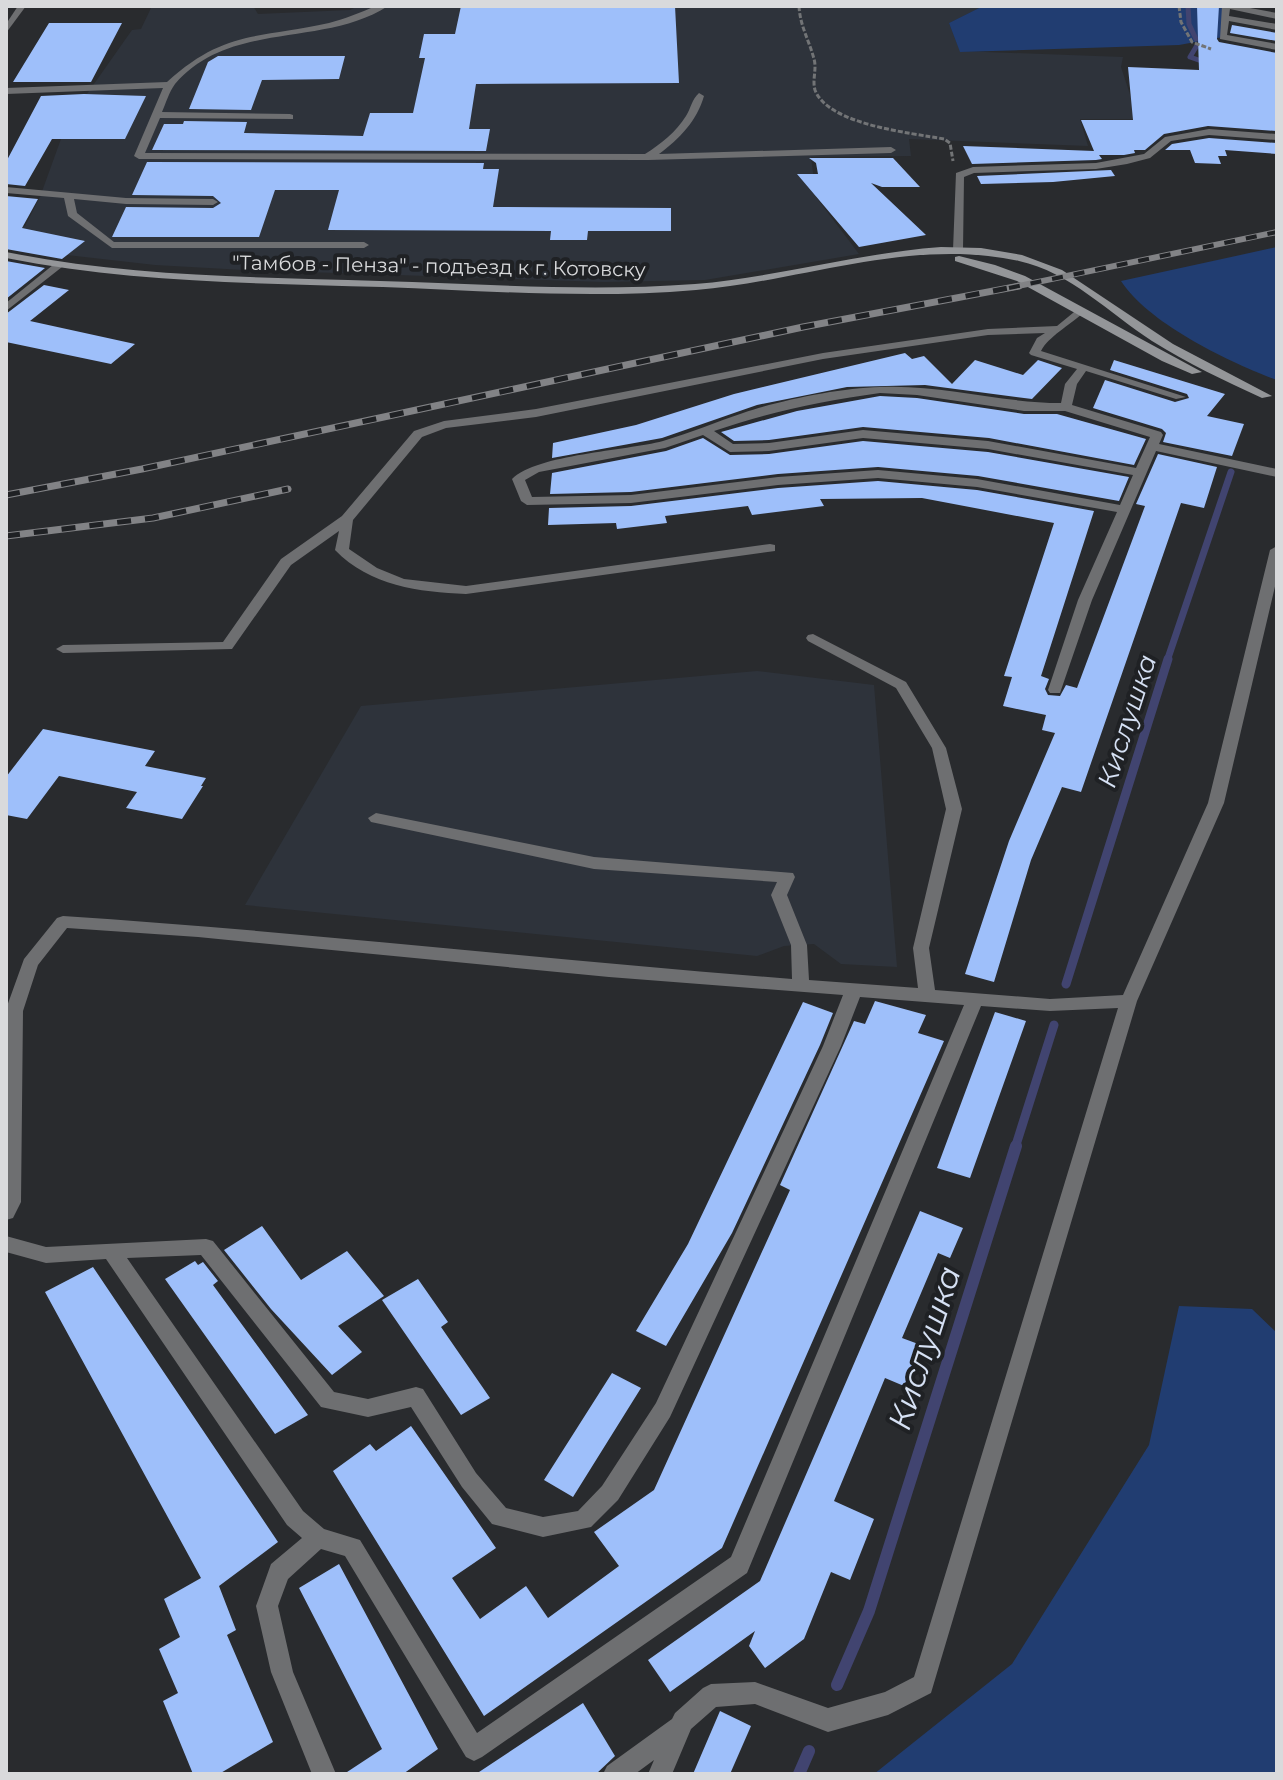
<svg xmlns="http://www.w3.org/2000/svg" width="1283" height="1780" font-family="Montserrat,sans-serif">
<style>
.built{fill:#2e333b}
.green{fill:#213d71}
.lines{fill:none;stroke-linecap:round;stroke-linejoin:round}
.stream-far3{stroke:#414470;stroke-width:5}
.stream-far2{stroke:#414470;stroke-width:7}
.stream-far1{stroke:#414470;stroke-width:9}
.stream{stroke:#414470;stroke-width:12}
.building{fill:#9ebffa}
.path{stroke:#727476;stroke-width:3;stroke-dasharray:5 2;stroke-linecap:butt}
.service{fill:#6e6f71;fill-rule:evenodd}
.tertiary{fill:#6e6f71;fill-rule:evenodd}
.secondary{fill:#949699;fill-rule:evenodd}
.rail-far1-casing{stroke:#828386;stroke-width:6}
.rail-casing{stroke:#828386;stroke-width:7}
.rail-far1{stroke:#1f2124;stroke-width:4;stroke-dasharray:11;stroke-linecap:butt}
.rail{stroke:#1f2124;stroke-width:5;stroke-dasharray:14;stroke-linecap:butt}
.labels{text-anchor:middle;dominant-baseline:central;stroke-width:8;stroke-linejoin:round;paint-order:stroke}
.far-street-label{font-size:20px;fill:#d9dadc;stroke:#1f2124}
.water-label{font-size:26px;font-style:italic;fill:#d6e1f4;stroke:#1f2124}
.near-water-label{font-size:32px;font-style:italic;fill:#d6e1f4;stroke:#1f2124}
</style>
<rect width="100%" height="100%" fill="#292b2e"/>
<path class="built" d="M152 6H253L258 14 350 10 358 6H983L949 23 960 51 1123 57 1121 67 1138 119H1080L1088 146 909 139 911 156 811 157 816 197 859 254 705 280 604 282 244 270 155 265 58 254 6 227 25 226 40 197 61 139 82 101 132 30 141 29Z
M757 671 874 685 897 967 841 964 814 944 784 946 757 956 245 905 361 706Z"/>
<path class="green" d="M983 6H1226L1223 37 1179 45 960 52 949 23Z
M1277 247V380C1230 363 1148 323 1121 281Z
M1179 1306 1252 1309 1277 1333V1774H874L1012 1664 1149 1445Z"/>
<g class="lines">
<path class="stream-far3" d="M1188 6 1189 24 1196 39
M1196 47 1190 57 1210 64"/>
<path class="stream-far2" d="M1167 661 1231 472"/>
<path class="stream-far1" d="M1066 984 1168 659
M1015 1148 1054 1025"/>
<path class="stream" d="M837 1685 869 1611 1016 1146
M799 1774 809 1751"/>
</g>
<path class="building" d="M461 6H675L679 83 476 84 469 129H490L486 151 152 150 164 124H183L184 121 247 122 244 133 363 136 370 113H413L425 58H419L424 34H455Z
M1197 6H1219L1217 39 1219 42 1277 53V131L1208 126 1164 134 1145 150H1134L1135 153 1124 155H1099L1102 159 1096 160 972 164 963 146 1094 151 1081 120H1133L1128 67 1199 70Z
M49 23H122L91 82H13Z
M1232 25 1277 33V41L1230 33Z
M218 56H345L339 79 262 80 251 110 189 109 208 62Z
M84 94 146 96 125 139H52L25 186 6 184V162L41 96Z
M1209 138 1277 143V154L1225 150 1227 156H1218L1221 164 1195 163 1190 150H1165L1172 144Z
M809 158H893L920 187H882L871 183 926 235 859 247 797 174H818L816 163Z
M147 162 484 163 483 169H499L493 207 671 208V231H588L587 240H550L551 231 328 230 339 190H275L259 237H112L126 207 213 208 221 203 213 196 132 195Z
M1111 170 1115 176 1053 182 981 184 977 176Z
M6 196 38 199 22 228 85 241 62 259 6 249Z
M6 261 45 268 6 299Z
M44 285 69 290 30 321 135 344 111 364 6 342V314Z
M905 353 912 359 924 356 952 384 975 360 1023 375 1038 360 1062 368 1032 399 925 385 847 387 757 405 662 438 552 458 553 443 636 425 734 394Z
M1114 360 1225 394 1207 416 1244 424 1232 456 1163 442 1166 433 1162 429 1093 408 1105 380 1175 402 1189 398 1187 394 1110 370Z
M880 396 917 398 1024 414H1057L1146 439 1134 465 989 438 863 427 769 440 734 441 721 432 797 411Z
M703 438 730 455 769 454 863 441 988 452 1129 477 1119 501 978 476 878 467 778 474 631 492 550 494 552 473 666 451Z
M1158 454 1217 467 1204 508 1181 503 1081 792 1062 787 1031 860 994 982 965 974 1009 841 1055 733 1042 730 1046 715 1003 706 1012 677 1004 676 1054 523 922 498 820 499 824 506 752 515 748 506 665 516 667 523 617 529 616 523 548 525 549 508 631 506 778 488 878 481 977 490 1094 511 1041 676 1049 679 1045 689 1048 695 1060 696 1066 685 1077 688 1145 506 1136 504Z
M43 729 155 751 145 766 206 778 201 786H203L182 819 126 808 137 792 59 776 27 819 6 815V777Z
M875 1001 926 1015 918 1033 944 1041 722 1548 484 1716 333 1471 370 1444 376 1451 411 1426 496 1548 452 1578 480 1619 526 1586 548 1618 619 1566 594 1532 654 1490 790 1190 780 1185 854 1021 865 1024Z
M803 1002 833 1013 820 1045 732 1233 666 1346 636 1331 688 1244Z
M995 1012 1026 1021 970 1178 937 1168Z
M920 1211 963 1228 950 1258 938 1253 902 1338 921 1345 904 1386 885 1378 834 1501 874 1519 850 1580 831 1572 804 1639 765 1668 749 1646 755 1631 670 1692 648 1660 760 1581Z
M262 1226 301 1280 347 1251 384 1296 338 1326 362 1352 332 1375 271 1309 224 1250Z
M195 1261 198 1265 203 1262 218 1281 213 1285 308 1415 275 1434 165 1279Z
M93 1267 278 1542 219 1586 236 1630 227 1635 273 1742 219 1774H193L163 1701 178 1693 159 1649 180 1637 164 1599 201 1578 45 1292Z
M418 1279 448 1322 441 1327 490 1398 461 1415 382 1300Z
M612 1373 641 1388 573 1497 544 1480Z
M339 1564 438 1749 403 1774H344L382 1749 299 1588Z
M583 1703 615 1756 596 1774H476Z
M720 1711 751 1726 730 1774H693Z"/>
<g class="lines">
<path class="path" d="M799 6C800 26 809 40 814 59 817 69 812 80 815 90 828 125 912 133 944 139L950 143 953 161
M1179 6 1181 22 1192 42 1211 49"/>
<path class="service" d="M376 6H388C323 48 230 20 175 84 169 92 166 103 162 112L290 114 293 115V119L160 118 145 153 645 154C661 144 676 132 686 116 691 108 692 99 699 93L704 96C697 121 679 139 659 154L891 147 896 150 891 153 648 160 139 159 134 156 163 88 6 94V88L167 82C225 29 259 39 329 23 345 19 361 12 376 6Z
M1222 6H1239L1277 13V19L1230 9 1229 16 1277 24V30L1229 21 1227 35 1277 44V50L1220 39Z
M1209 129 1277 134V140L1209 135 1171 141 1150 158 1127 164 1096 169 974 173 964 177 963 250 958 253 953 250 956 173 973 167 1096 163 1144 154 1165 137Z
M6 187 126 198 213 199 218 202 213 205 126 204 74 199 77 213 114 242H364L369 245 364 248H112L68 216 64 198 6 193Z
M53 265 62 267 6 311V303Z
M1079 308 1084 311 1083 313C1070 325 1048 337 1041 351L1186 397 1176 399 1086 371 1077 384 1072 405 1161 432 1163 435 1159 444 1277 469V477L1156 451 1092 600 1060 693H1050L1048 690 1078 600 1117 512 977 487 878 478 778 485 631 503 527 505 521 501 512 479C538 454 625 451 663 441 690 433 716 422 743 413 781 400 840 388 880 387 940 384 1000 403 1061 403L1065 384 1077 369 1031 355 1029 353 1037 338 1045 333 988 335 823 359 536 417 446 428 422 437 353 520 349 549 377 568 404 579 466 586 770 544 775 545V551L466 594C419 592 370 586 335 550L339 531 291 565 232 649 63 653 56 649 63 645 223 642 281 559 342 516 414 431 444 421 536 409 823 353 988 329 1057 326ZM880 393 917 395 1024 411H1065L1150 437 1136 468 988 441 863 430 769 443 733 444 714 431C768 412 823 401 880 393ZM703 435 730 452 769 451 863 438 988 449 1133 475 1120 505 977 479 878 470 778 477 631 495 532 497 525 480 539 472 665 448Z
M1277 546V578L1224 803 1137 1001 931 1693 888 1715 828 1732 755 1704 716 1707 691 1729 672 1774H648L654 1760 635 1774H603L607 1766 672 1719 675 1713 703 1688 711 1684 755 1682 828 1708 885 1692 914 1677 1118 1008 1050 1011 981 1006 747 1573 482 1757 474 1761 466 1757 345 1556 321 1549 288 1579 278 1606 293 1672 336 1774H312L271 1672 256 1606 271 1564 302 1538 287 1525 106 1259 46 1263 6 1252V1236L46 1247 206 1239 213 1241 334 1392 368 1399 416 1387 423 1389 476 1473 506 1508 543 1517 578 1511 602 1486 656 1403 823 1046 843 995 609 977 198 937 67 928 38 965 23 1011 21 1202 13 1218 6 1220V1009L24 959 57 918 63 916C306 932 549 960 792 979L791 945 771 895 777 882 594 869 371 822 368 818 376 813 594 857 793 873 795 877 787 895 807 945 809 980 918 988 913 948 946 809 932 748 896 688 808 641 806 638 808 635 813 634 906 682 946 748 962 809 929 948 935 990 1050 999 1123 995 1208 803 1270 550ZM860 997 964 1005 731 1557 477 1733 360 1540 324 1529 303 1511 127 1258 201 1255 321 1407 368 1417 411 1407 462 1487 492 1524 543 1537 591 1527 618 1500 670 1417 841 1046Z"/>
<path class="tertiary" d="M18 6H26L6 33V24Z"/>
<path class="secondary" d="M941 247 981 248 1022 255 1062 270 1173 344 1272 396 1262 398C1225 381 1187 363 1152 341 1109 313 1070 272 1019 261 910 237 804 281 696 290 592 299 487 291 383 287 256 283 131 283 6 258V252C130 277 254 277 380 281 485 284 590 292 695 284 778 277 858 253 941 247Z
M959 256 995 265 1025 276 1202 372 1192 374 1162 361 1017 281 955 261V257Z"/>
<defs>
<path id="rail-far1" d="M1009 288 1277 232"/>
<path id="rail" d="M6 495 142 469 803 327 1019 286
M6 536 153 518 288 489"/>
</defs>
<use href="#rail-far1" class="rail-far1-casing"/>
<use href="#rail" class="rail-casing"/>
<use href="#rail-far1" class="rail-far1"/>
<use href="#rail" class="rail"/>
</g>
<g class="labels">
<g class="far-street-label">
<text transform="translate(439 266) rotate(1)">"Тамбов - Пенза" - подъезд к г. Котовску</text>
</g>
<g class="water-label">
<text transform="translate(1127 721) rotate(-72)">Кислушка</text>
</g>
<g class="near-water-label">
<text transform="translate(924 1348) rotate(-72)">Кислушка</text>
</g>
</g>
<rect width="1283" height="1780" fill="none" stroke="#d9dadc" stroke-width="16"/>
</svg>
